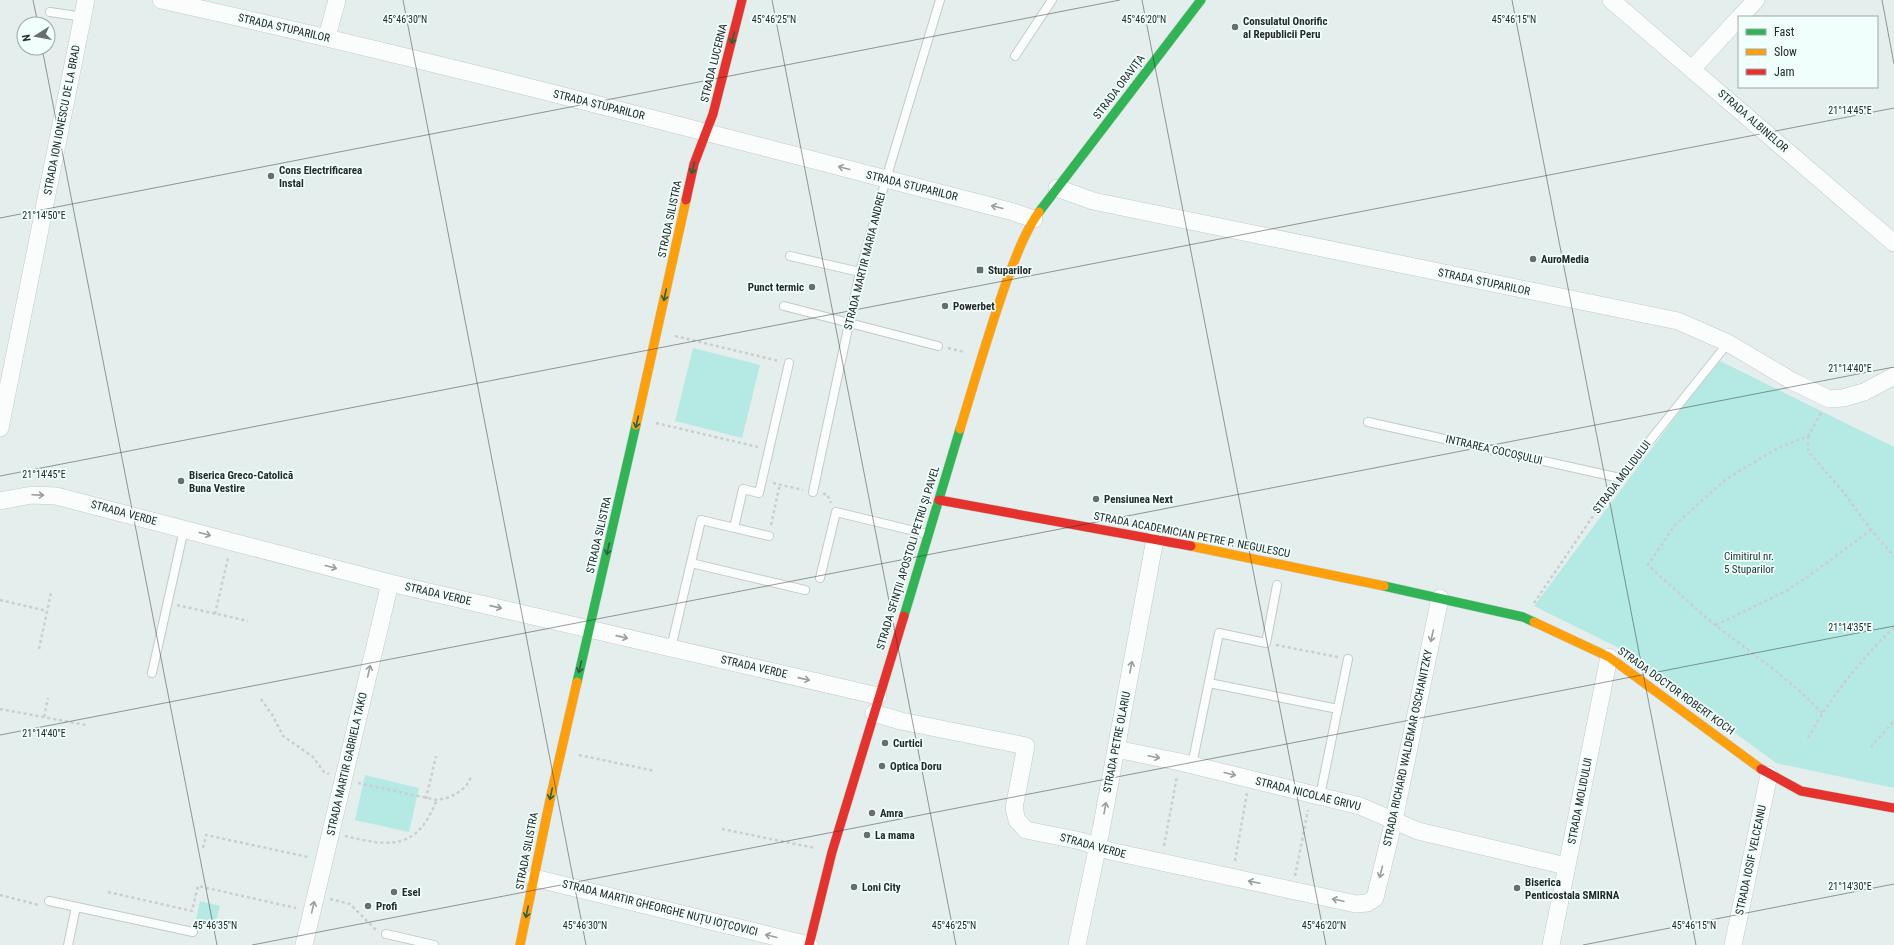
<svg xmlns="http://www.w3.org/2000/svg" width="1894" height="945" font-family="'Roboto Condensed',sans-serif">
<rect width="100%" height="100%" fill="#e4eeec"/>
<!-- green -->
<path fill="#b5e9e3" d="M693,348L760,365L742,438L675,421Z
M1718,360L1894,447V788L1776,763L1621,649L1534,606Z
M365,775L419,788L409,832L355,820Z
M200,901L220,906L215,924L196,919Z"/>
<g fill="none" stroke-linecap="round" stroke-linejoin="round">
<!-- lane casing -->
<g stroke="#c3cac9" stroke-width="10">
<path id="lane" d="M50,12L83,17
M1015,56L1052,0
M790,256L860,272
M784,306L938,346
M1368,422L1620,478L1728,343
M813,492L860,272L886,179L940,0
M734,528L743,489L759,493L789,363
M691,563L805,590
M820,578L836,512L927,534
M671,648L701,520L769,536
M152,673L184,529
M1209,683L1338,709
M1192,765L1219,633L1266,643L1277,585
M1320,796L1348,659
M49,901L193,932
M386,934L434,945
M68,945L76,907"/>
</g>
<!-- street casing -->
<g stroke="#c3cac9" stroke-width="18">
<path id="street" d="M161,0C446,63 727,138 1010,211L1034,219
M1611,0L1894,243
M1740,17L1756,0
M327,37L337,0
M1692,69L1739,18
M1057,188L1093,201L1678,321L1728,343L1792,381L1829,399L1843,398L1864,392L1894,376
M0,428L86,0
M0,501L32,495L56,496L390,583L878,696
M874,713L901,721L1026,746L1014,808L1017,820L1026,830L1081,841L1110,851L1356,904L1367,903L1375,898L1394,820L1440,598
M1116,749L1180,762L1360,806L1418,831L1566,866
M534,878L809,945
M304,945L390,583
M1077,945L1101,830L1155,539
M1551,945L1609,657
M1733,945L1769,775"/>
</g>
<!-- fast casing -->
<g stroke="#c3cac9" stroke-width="10">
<path id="fast" d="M1039,212L1201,0
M1384,586L1523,617L1534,622
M904,616L960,429
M577,682L636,425"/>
</g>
<!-- slow casing -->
<g stroke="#c3cac9" stroke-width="10">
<path id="slow" d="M636,425L686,200
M960,429C975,380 989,331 1006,283C1015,259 1024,233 1039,212
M1191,546L1384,586
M1534,622L1609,657L1761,769
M520,945L551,795L577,682"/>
</g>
<!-- jam casing -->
<g stroke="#c3cac9" stroke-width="10">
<path id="jam" d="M686,200L694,164L713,114L742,0
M939,500L1191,546
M1761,769L1801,791L1894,808
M809,945L832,852L904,616"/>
</g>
<!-- path -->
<path stroke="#cacece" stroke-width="2.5" stroke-dasharray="3 3" stroke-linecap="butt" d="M675,336L779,361
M948,348L964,352
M1821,413L1808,436L1778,448L1726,479L1675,525L1648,565C1670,585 1691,605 1714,624C1751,653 1790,679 1822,713
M656,423L758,447
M1808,436V451L1845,494L1871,530L1894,556
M773,483L803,490
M823,494H827L831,503
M771,525L780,484
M0,600L47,611
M1534,603L1612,488
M177,605L248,621
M215,614L228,558
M1716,625L1786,591L1810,575L1871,530
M1276,645L1338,657
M39,649L51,593
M261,699L273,716L283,736L313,757L324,772L329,774
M0,709L86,725
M44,717L48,698
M1808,738C1831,696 1860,661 1894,627
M1871,747L1894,721
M579,755L655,771
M358,783L437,800C451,798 466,791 471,777
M426,799L436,756
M722,829L815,848
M345,836C368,841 397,850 417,832C426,824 432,811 437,800
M1164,846L1177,776
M203,848L206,835L308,857
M1235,861L1247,793
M1295,876L1308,810
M108,892L192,911L198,886L296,908
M0,895L39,905
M330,899L350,904L376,930"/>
<!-- lane -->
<use href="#lane" stroke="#fbfcfc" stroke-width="8"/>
<!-- street -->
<use href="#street" stroke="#fbfcfc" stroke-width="17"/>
<!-- fast -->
<use href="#fast" stroke="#30b455" stroke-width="9"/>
<!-- slow -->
<use href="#slow" stroke="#ff9f0a" stroke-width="9"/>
<!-- jam -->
<use href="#jam" stroke="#e5322d" stroke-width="9"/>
</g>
<!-- one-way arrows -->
<defs><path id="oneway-shaft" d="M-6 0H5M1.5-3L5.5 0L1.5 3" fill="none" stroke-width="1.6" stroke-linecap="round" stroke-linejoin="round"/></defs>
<g stroke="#28613b">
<use href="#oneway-shaft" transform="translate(733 38) rotate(104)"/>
<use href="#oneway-shaft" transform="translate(693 168) rotate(104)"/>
<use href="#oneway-shaft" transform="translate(665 295) rotate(102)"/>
<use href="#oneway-shaft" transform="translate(637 422) rotate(103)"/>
<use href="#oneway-shaft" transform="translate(608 549) rotate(103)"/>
<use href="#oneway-shaft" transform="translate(580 667) rotate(103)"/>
<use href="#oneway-shaft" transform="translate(551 794) rotate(102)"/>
<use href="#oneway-shaft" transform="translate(527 912) rotate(102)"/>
</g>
<g stroke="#9a9e9d">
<use href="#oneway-shaft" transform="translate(844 168) rotate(-165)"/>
<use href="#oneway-shaft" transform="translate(997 207) rotate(-166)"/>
<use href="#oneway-shaft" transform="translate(38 495) rotate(2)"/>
<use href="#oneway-shaft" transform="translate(205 534) rotate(15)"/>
<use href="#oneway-shaft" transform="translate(331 567) rotate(15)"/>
<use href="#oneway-shaft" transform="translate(496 607) rotate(13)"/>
<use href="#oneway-shaft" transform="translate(1432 636) rotate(102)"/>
<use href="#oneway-shaft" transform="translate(622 637) rotate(13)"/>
<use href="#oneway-shaft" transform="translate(1131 667) rotate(-79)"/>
<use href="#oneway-shaft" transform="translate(369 671) rotate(-77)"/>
<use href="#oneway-shaft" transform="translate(804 679) rotate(13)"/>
<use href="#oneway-shaft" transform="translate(1154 757) rotate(12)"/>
<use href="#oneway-shaft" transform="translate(1230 774) rotate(14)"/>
<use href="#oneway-shaft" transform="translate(1105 808) rotate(-80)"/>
<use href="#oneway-shaft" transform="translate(1381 872) rotate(104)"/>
<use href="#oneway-shaft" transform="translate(1254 882) rotate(-168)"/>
<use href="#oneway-shaft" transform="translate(1338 900) rotate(-168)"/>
<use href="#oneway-shaft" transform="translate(313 907) rotate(-77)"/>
<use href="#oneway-shaft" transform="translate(771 936) rotate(-166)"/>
</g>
<!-- ticks -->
<path fill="none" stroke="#232a29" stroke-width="1" stroke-opacity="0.45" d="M33,0L38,24M403,0L586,945M772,0L956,945M1142,0L1326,945M1512,0L1696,945M1882,0L1894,64M42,48L217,945M0,218L1120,0M0,476L1894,108M0,735L1894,367M252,945L1894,626M1583,945L1894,884"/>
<!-- markers -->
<g fill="#676f6d" stroke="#f0fefc" stroke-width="1.5">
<circle cx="1235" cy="27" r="4"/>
<circle cx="271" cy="176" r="4"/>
<circle cx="1533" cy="259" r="4"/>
<rect x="976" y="266" width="8" height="8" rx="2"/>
<circle cx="812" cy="287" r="4"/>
<circle cx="945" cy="306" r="4"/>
<circle cx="181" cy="481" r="4"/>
<circle cx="1096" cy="499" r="4"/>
<circle cx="885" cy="743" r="4"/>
<circle cx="882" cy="766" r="4"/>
<circle cx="872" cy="813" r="4"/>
<circle cx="867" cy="835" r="4"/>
<circle cx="854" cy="887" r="4"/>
<circle cx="1517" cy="888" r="4"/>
<circle cx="394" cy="892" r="4"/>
<circle cx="368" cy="906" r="4"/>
</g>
<g text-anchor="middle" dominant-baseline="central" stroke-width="3.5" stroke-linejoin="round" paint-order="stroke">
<!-- poi labels -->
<g font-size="11" font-weight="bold" fill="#232a29" stroke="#f0fefc" text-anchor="start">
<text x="1243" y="21">Consulatul Onorific<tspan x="1243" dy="13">al Republicii Peru</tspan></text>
<text x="279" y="170">Cons Electrificarea<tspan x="279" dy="13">Instal</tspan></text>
<text x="1541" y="259">AuroMedia</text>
<text x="988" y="270">Stuparilor</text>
<text x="804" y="287" text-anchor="end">Punct termic</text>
<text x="953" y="306">Powerbet</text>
<text x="189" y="475">Biserica Greco-Catolică<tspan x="189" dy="13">Buna Vestire</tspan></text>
<text x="1104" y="499">Pensiunea Next</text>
<text x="893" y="743">Curtici</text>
<text x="890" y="766">Optica Doru</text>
<text x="880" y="813">Amra</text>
<text x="875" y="835">La mama</text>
<text x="1525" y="882">Biserica<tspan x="1525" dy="13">Penticostala SMIRNA</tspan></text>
<text x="862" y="887">Loni City</text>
<text x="402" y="892">Esel</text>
<text x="376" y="906">Profi</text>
</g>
<!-- street labels -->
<g font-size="11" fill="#232a29" stroke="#f0fefc">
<text transform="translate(284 28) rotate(13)">STRADA STUPARILOR</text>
<text transform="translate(714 63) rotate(-76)">STRADA LUCERNA</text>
<text transform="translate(1119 87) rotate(-53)">STRADA ORAVIȚA</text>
<text transform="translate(599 105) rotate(14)">STRADA STUPARILOR</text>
<text transform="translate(62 120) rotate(-79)">STRADA ION IONESCU DE LA BRAD</text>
<text transform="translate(1753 121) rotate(41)">STRADA ALBINELOR</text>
<text transform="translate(912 186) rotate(14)">STRADA STUPARILOR</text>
<text transform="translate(670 219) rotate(-78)">STRADA SILISTRA</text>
<text transform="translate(865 261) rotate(-76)">STRADA MARTIR MARIA ANDREI</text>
<text transform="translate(1484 282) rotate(12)">STRADA STUPARILOR</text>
<text transform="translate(1494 450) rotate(13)">INTRAREA COCOȘULUI</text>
<text transform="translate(1622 477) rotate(-53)">STRADA MOLIDULUI</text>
<text transform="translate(124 513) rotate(15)">STRADA VERDE</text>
<text transform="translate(599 535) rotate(-77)">STRADA SILISTRA</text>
<text transform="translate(1192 535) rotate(11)">STRADA ACADEMICIAN PETRE P. NEGULESCU</text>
<text transform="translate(908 558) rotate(-73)">STRADA SFINȚII APOSTOLI PETRU ȘI PAVEL</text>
<text transform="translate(438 594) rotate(13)">STRADA VERDE</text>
<text transform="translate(754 667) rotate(13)">STRADA VERDE</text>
<text transform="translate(1676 691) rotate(36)">STRADA DOCTOR ROBERT KOCH</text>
<text transform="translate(1117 742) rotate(-79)">STRADA PETRE OLARIU</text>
<text transform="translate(1408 748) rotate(-78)">STRADA RICHARD WALDEMAR OSCHANITZKY</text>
<text transform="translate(347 764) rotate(-77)">STRADA MARTIR GABRIELA TAKO</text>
<text transform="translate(1308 794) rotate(14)">STRADA NICOLAE GRIVU</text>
<text transform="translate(1580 801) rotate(-79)">STRADA MOLIDULUI</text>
<text transform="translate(1093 846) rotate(15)">STRADA VERDE</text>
<text transform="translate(527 851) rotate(-79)">STRADA SILISTRA</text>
<text transform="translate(1751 860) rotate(-78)">STRADA IOSIF VELCEANU</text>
<text transform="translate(660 908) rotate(14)">STRADA MARTIR GHEORGHE NUȚU IOȚCOVICI</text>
</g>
<!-- park labels -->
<g font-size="11" fill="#203937" stroke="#f0fefc">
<text x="1749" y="556">Cimitirul nr.<tspan x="1749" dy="13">5 Stuparilor</tspan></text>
</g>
</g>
<g font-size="10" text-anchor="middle" fill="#232a29" stroke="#f0fefc" stroke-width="3.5" stroke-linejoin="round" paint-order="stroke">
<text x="405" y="23">45°46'30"N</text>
<text x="774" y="23">45°46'25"N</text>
<text x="1144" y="23">45°46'20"N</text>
<text x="1514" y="23">45°46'15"N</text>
<text x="1850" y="114">21°14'45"E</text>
<text x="44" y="219">21°14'50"E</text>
<text x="1850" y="372">21°14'40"E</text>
<text x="44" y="478">21°14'45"E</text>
<text x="1850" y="631">21°14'35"E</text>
<text x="44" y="737">21°14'40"E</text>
<text x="1850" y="890">21°14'30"E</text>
<text x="215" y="929">45°46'35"N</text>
<text x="585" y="929">45°46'30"N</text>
<text x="954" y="929">45°46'25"N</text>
<text x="1324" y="929">45°46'20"N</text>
<text x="1694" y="929">45°46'15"N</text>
</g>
<!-- legend -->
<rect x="1738" y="16" width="140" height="72" fill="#f0fefc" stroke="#9ea9a8"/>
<rect x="1746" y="29" width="20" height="6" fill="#30b455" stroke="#9ea9a8"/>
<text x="1774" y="36" font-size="12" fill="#232a29">Fast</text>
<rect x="1746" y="49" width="20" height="6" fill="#ff9f0a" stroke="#9ea9a8"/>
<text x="1774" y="56" font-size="12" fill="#232a29">Slow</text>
<rect x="1746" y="69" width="20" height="6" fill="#e5322d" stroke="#9ea9a8"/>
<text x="1774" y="76" font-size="12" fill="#232a29">Jam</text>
<!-- north arrow -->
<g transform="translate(36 36) rotate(259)"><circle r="19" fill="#f0fefc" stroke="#9ea9a8"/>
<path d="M0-3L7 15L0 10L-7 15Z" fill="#676f6d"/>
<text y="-6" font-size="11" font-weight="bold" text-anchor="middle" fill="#232a29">N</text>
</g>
</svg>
